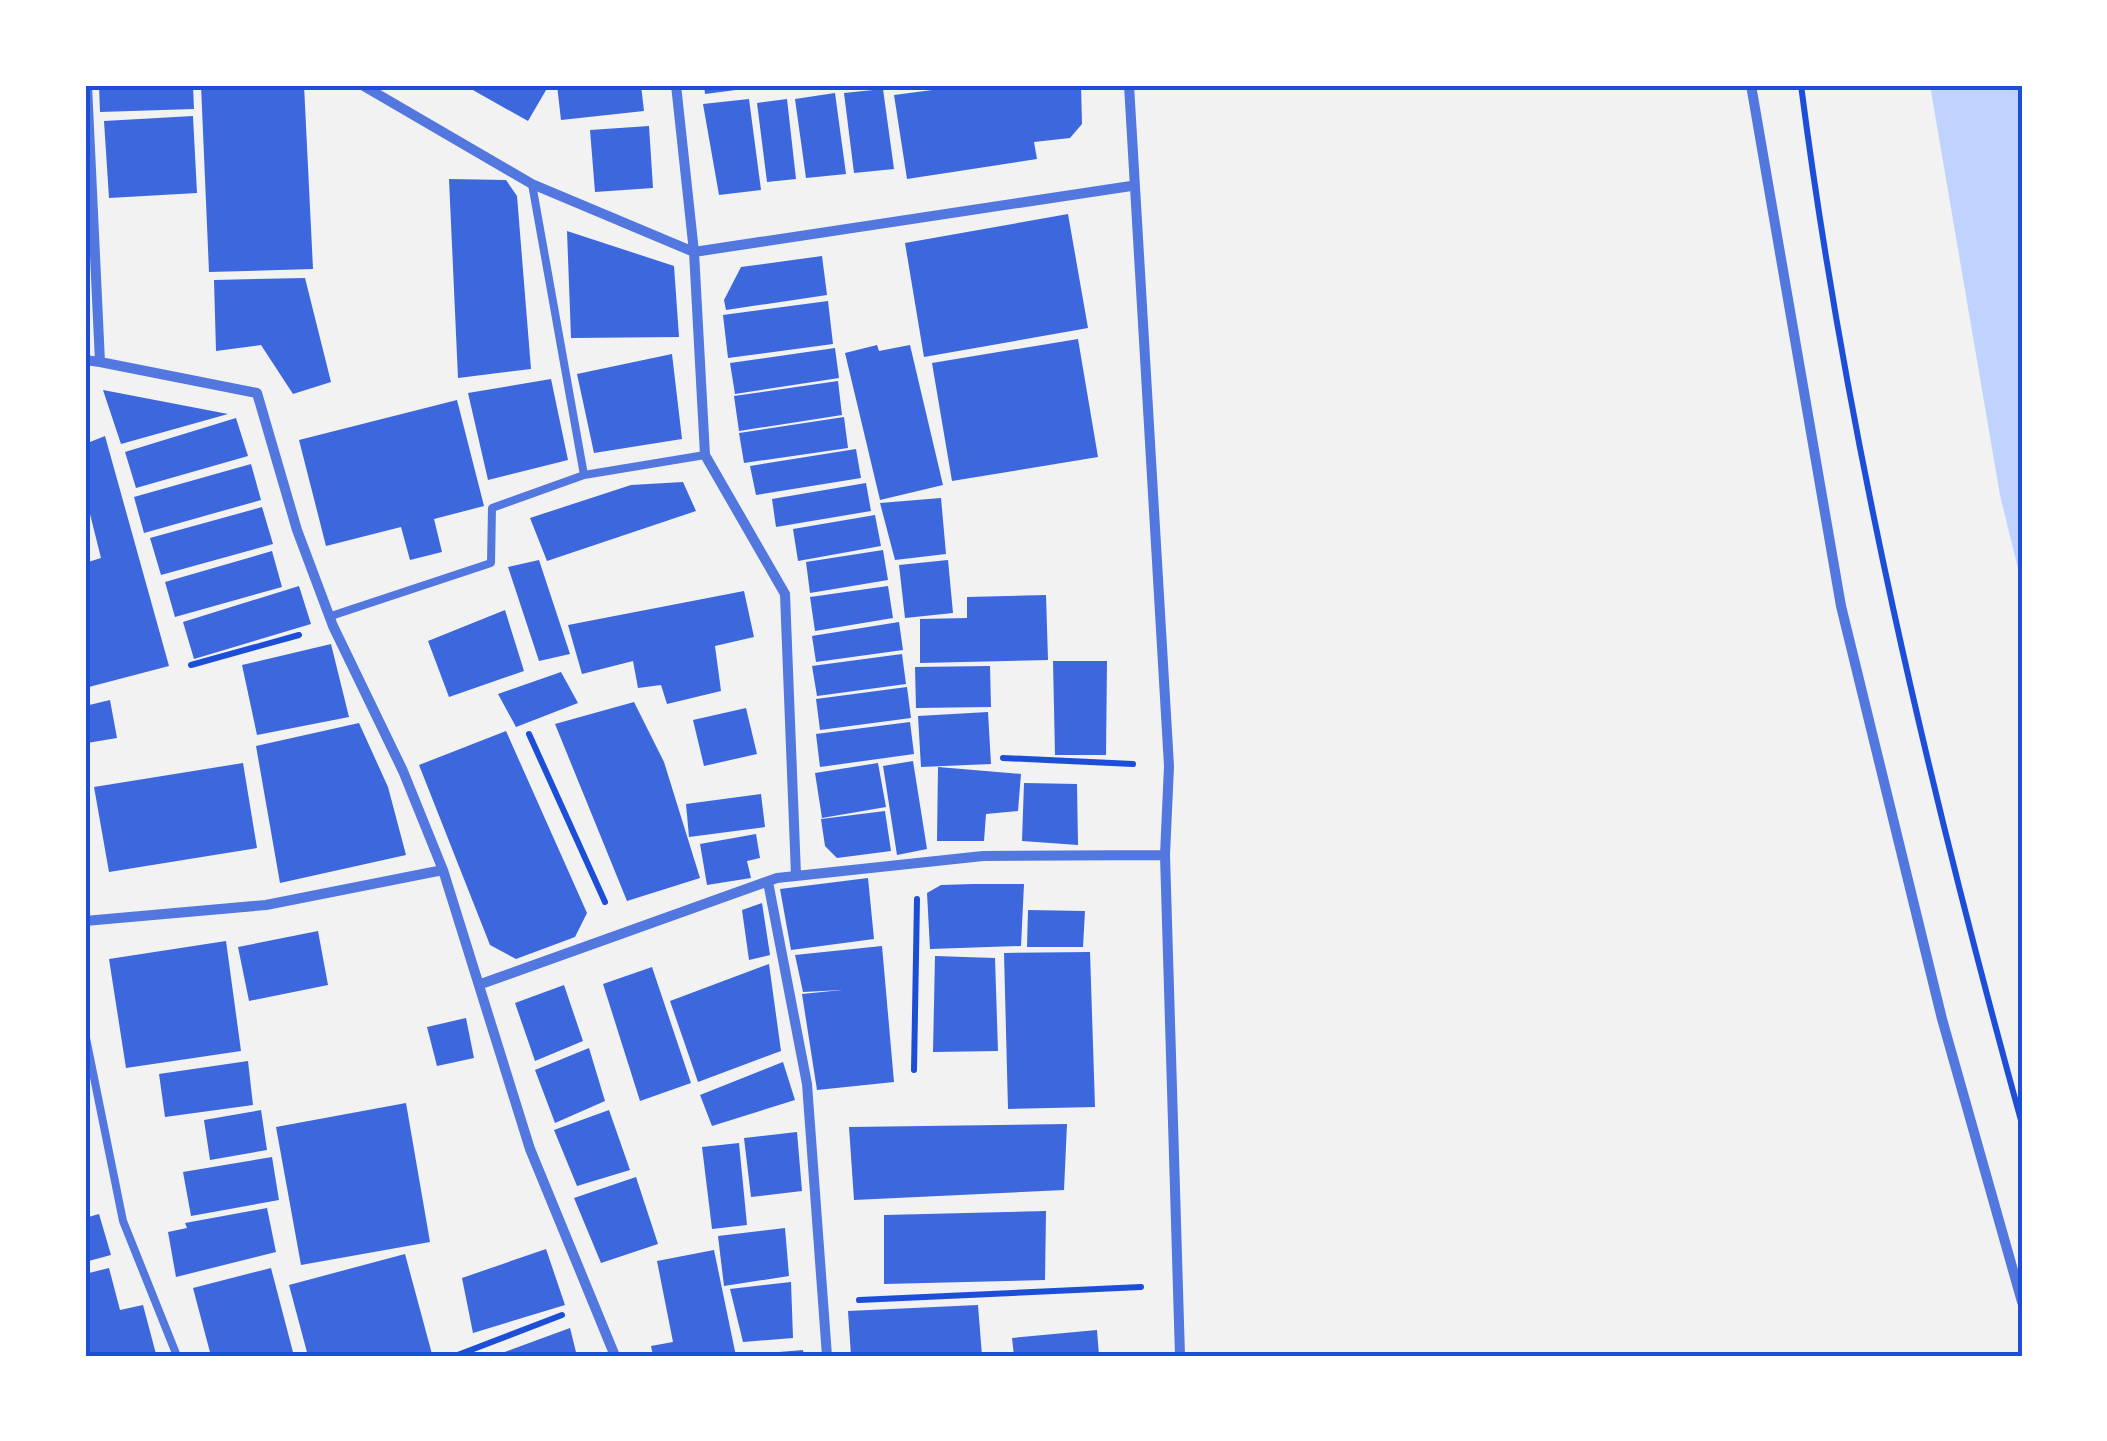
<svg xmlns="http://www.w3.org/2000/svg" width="2107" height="1441" font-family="Spectral,serif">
<rect width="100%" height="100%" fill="#f2f2f2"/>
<!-- water -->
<path fill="#bfd3fe" d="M1930,85H2022V585L2000,495Z"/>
<!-- building -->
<path fill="#3d67dc" d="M99,85H193L194,109L100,112Z
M201,85H304L313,269L209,272Z
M464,85H549L528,121Z
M557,85H641L644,111L561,120Z
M704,85H759V87L705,94Z
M971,85H1081L1082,124L1070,138L1034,142L1037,159L907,179L894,95Z
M883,89L894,169L854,173L844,93Z
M835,93L846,174L806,178L795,99Z
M749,99L761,190L719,195L703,104Z
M787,99L796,179L767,182L757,103Z
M193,116L197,193L109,198L104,121Z
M649,126L653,188L595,192L590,130Z
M449,179L506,180L517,196L531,369L458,378Z
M1068,214L1088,328L924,357L905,243Z
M567,231L674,266L679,337L571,338Z
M822,256L827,295L726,310L724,300L741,267Z
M305,278L331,382L293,394L261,345L216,351L214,280Z
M828,301L833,344L728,358L723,315Z
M1078,339L1098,457L952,481L932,363Z
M877,345L879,351L910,345L943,485L880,500L845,353Z
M835,348L839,378L735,394L730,363Z
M672,354L682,439L594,453L577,374Z
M551,379L568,460L488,480L468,393Z
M838,381L842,415L739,431L734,396Z
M103,390L228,414L121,444Z
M457,400L484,506L434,519L442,552L410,560L401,527L326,546L299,440Z
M844,417L848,448L744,463L739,433Z
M236,418L248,456L136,488L125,452Z
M105,436L169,666L85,688V563L101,558L85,494V444Z
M856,449L861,478L756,495L750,466Z
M251,464L261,500L144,533L134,497Z
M683,482L696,511L547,561L530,518L631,485Z
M866,483L871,511L776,527L772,499Z
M941,498L946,554L895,560L880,503Z
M262,507L273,544L161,575L150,538Z
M875,515L881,546L798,561L793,529Z
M883,550L888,580L810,593L806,562Z
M272,551L282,587L175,617L165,582Z
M539,560L570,654L539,661L508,567Z
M948,560L953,613L905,618L899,565Z
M299,586L311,624L194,659L183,622Z
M888,586L893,618L815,631L810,597Z
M744,591L754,637L715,646L721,691L667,704L661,685L638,688L633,661L582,674L568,625Z
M1046,595L1048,660L920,663V619L967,618V597Z
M505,610L524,671L449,697L428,641Z
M899,622L903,650L816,662L812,636Z
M331,644L349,717L257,735L242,665Z
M902,654L906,684L817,696L812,666Z
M1053,661H1107L1106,755H1055Z
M990,666L991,707L916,708L915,667Z
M561,672L578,703L516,727L498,694Z
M907,687L911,718L820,730L816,699Z
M110,700L117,738L87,743L85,706Z
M634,702L664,762L700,878L627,901L555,724Z
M746,708L757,754L704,766L693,720Z
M988,712L991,764L921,767L918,716Z
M910,722L914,754L820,767L816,734Z
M359,723L388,787L406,855L280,883L256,746Z
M506,731L587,913L575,937L516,959L490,945L419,765Z
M913,761L927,849L897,855L883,766Z
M243,763L257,848L109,872L94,787Z
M878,763L886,807L822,818L815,773Z
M938,767L1021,774L1018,811L986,814L984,841H937Z
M1024,783L1077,784L1078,845L1022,841Z
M761,794L765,827L689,837L686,804Z
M885,811L891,851L837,858L825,846L821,819Z
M756,834L760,858L747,861L751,878L707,885L700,844Z
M868,878L874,939L791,950L780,889Z
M973,884H1024L1021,946L930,949L927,893L941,885Z
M762,903L770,955L749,960L742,910Z
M1028,910L1085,911L1083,947H1027Z
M318,931L328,985L249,1001L238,947Z
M226,941L241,1051L126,1068L109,959Z
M882,946L894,1082L817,1090L802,994L842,990L803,992L795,955Z
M1090,952L1095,1107L1008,1109L1004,953Z
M935,956L995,958L998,1051L933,1052Z
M769,964L781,1051L698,1082L670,1001Z
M652,967L691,1083L640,1101L603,984Z
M564,985L583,1041L535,1061L515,1003Z
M466,1018L474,1058L437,1066L427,1027Z
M589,1048L605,1101L555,1123L535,1070Z
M248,1061L253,1105L165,1117L159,1074Z
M783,1062L795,1100L712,1126L700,1095Z
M406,1103L430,1242L301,1265L276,1127Z
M261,1110L267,1150L210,1160L204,1120Z
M609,1110L630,1170L577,1186L554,1130Z
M1067,1124L1064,1190L854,1200L849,1127Z
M797,1132L802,1191L751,1197L744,1138Z
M739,1143L747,1225L712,1229L702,1147Z
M272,1157L279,1200L191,1216L183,1172Z
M636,1177L658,1244L601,1263L574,1198Z
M267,1208L276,1252L176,1277L168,1232L187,1228L185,1223Z
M1046,1211L1045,1280L884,1284V1215Z
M99,1214L111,1255L85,1262V1218Z
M785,1228L789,1276L724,1286L718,1236Z
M546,1249L565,1305L473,1333L462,1278Z
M714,1250L736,1356H653L651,1346L673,1342L657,1261Z
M405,1254L432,1354L308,1356L289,1285Z
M109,1268L120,1310L143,1305L156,1354L85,1356V1274Z
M271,1268L294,1356H211L193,1288Z
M791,1282L793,1338L743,1342L730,1289Z
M978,1305L982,1356H851L848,1311Z
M570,1328L577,1356H503L502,1353Z
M1097,1330L1099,1356H1014L1012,1338Z
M803,1350L804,1356H767V1353Z"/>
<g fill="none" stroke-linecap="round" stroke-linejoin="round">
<!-- path -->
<path stroke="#1d4ed8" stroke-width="6" d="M1801,85C1846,435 1928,784 2022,1124
M191,665L299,635
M529,734L605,902
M1003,758L1133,764
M914,1070L917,899
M859,1300L1141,1287
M455,1356L562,1315"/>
<!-- service -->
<path stroke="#5277de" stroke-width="8" d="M532,184L584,475L705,455
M331,616L491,563L492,508L584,475
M85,1033L123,1221L177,1356"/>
<!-- minor -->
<path stroke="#5277de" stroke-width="10" d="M87,85L100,362L257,393L297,530L333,626L403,771L443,870L530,1149L615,1356
M362,85L532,184L694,252L1131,186
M676,85L694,252L705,455L785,594L796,875
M1129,85L1169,766L1165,855L1180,1356
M1751,85L1841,606L1942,1019L2022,1302
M85,360L100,362
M768,882L807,1084L827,1356
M85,921L266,905L443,870
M481,984L777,878L983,856L1165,855"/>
</g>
<!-- border -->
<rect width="2107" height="1441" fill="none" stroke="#ffffff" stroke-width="175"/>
<rect x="88" y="88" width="1932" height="1266" fill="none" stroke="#1d4ed8" stroke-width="4"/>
</svg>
